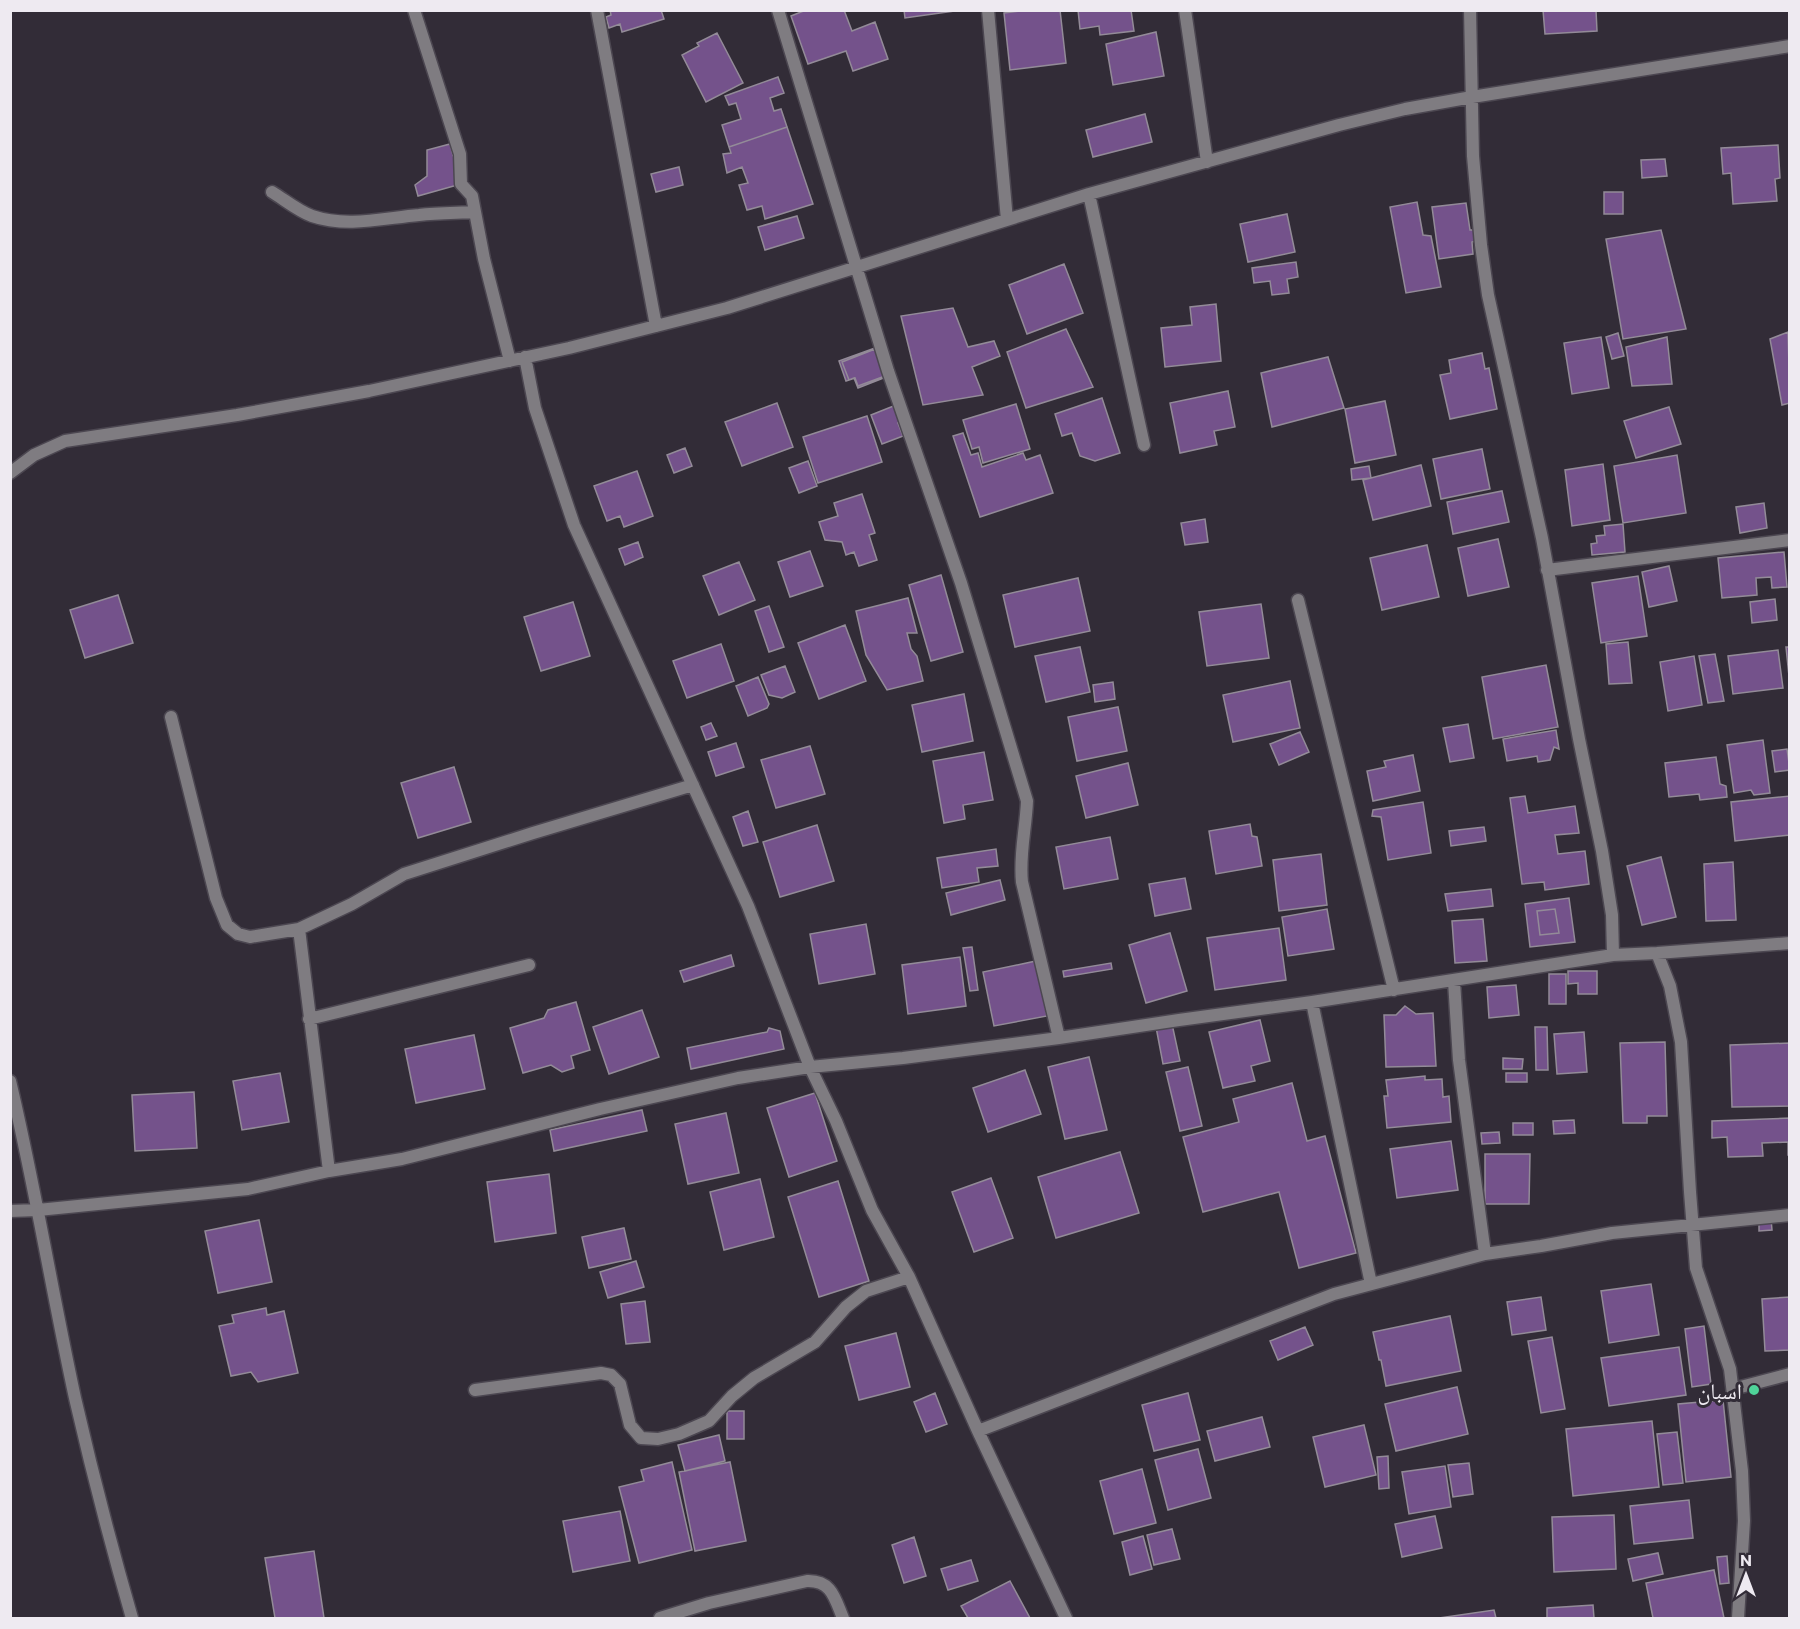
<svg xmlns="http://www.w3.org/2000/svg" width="1800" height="1629" font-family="Commissioner,'Noto Naskh Arabic',sans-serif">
<rect width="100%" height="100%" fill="#322c37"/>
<!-- building -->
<path fill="#74528b" stroke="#938b98" stroke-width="1.5" d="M610,10H661L664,19L622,32L620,24L609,28L606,17L611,15Z
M806,10H844L852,31L875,22L888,59L853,71L846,51L808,64L791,16Z
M904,10H954V11L905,18Z
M1029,10H1060L1066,63L1010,70L1004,13Z
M1078,10H1131L1134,31L1100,35L1099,26L1080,29Z
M1543,10H1596L1597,31L1545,34Z
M1156,32L1164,76L1113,85L1106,44Z
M717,33L743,83L706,102L682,55L699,46L697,43Z
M778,77L784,93L770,98L774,111L781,109L787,127L729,147L722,125L741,119L736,103L729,105L725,96Z
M1145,114L1152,142L1093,157L1086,130Z
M787,127L813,204L765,219L762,206L747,210L739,185L748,183L742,167L727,173L723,154L731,153L729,147Z
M450,144L461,184L418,196L415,185L427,176V150Z
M1778,145L1780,178L1775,179L1777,201L1733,204L1731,173L1723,174L1721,148Z
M1665,159L1667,176L1642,178L1641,160Z
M679,167L683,185L656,192L651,174Z
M1604,192H1623V214H1604Z
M1417,202L1423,235L1431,236L1441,287L1406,293L1390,207Z
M1466,203L1470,230H1474L1476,241L1472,242L1473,254L1439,259L1432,207Z
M1287,214L1295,252L1248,262L1240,224Z
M797,216L804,238L765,250L758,227Z
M1661,230L1686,329L1623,339L1606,239Z
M1296,262L1298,277L1287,279L1289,293L1272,295L1270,281L1254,283L1252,268Z
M1064,264L1083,313L1027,334L1009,285Z
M1216,304L1221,361L1165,367L1161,328L1192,325L1190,307Z
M953,308L968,347L994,341L1000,356L972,367L983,395L923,405L901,316Z
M1066,329L1093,387L1026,408L1007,352Z
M1788,332L1790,403L1782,405L1770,339Z
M1618,333L1624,356L1612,359L1606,337Z
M1601,337L1609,388L1572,394L1564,343Z
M1667,337L1672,384L1632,386L1626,347Z
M875,348L885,376L858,386L855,378L846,381L839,361Z
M875,349L886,377L858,388L854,378L849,380L842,362Z
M1482,353L1485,369L1489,368L1497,409L1450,419L1440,375L1451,373L1449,360Z
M1328,357L1344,408L1272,427L1261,373Z
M1228,391L1235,427L1214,431L1217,445L1180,453L1170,403Z
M1102,398L1120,453L1095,461L1080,456L1072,433L1062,436L1055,414Z
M1385,401L1396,455L1355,463L1345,409Z
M777,403L793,447L742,466L725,422Z
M1016,404L1030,449L983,463L979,447L972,449L963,420Z
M896,405L903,423H898L903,436L882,444L871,415Z
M1669,407L1681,444L1636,458L1624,421Z
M867,416L882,462L818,483L803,437Z
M963,433L971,455L978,453L982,467L1023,453L1026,460L1040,455L1053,493L980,517L953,436Z
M685,448L692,466L674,473L667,455Z
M1482,449L1490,489L1441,499L1433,459Z
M1677,455L1686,513L1623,523L1614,466Z
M808,461L817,486L799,493L789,468Z
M1603,464L1610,520L1572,526L1565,470Z
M1421,465L1431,506L1373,520L1363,480Z
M1369,466L1371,478L1352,480L1351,469Z
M637,471L653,516L624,527L620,516L607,521L594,486Z
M1502,491L1509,522L1453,534L1447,502Z
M862,494L875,533L869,535L877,560L859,566L854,552L846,555L842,542L825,540L819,522L838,516L834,503Z
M1764,503L1767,528L1740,533L1736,507Z
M1205,519L1208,542L1185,545L1181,523Z
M1623,524L1625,552L1592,555L1591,544L1597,543L1596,536L1605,535L1604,526Z
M1498,539L1509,587L1468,596L1458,548Z
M638,542L643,557L625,565L619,549Z
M1427,545L1439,597L1382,610L1370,558Z
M810,551L823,586L790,597L778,562Z
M1784,552L1787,587L1772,588L1771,577L1756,578L1757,595L1722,598L1718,558Z
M739,562L755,600L719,615L703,576Z
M1669,566L1677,601L1649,607L1642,572Z
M941,575L963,652L931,661L909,585Z
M1638,576L1647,636L1601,643L1592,583Z
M1078,578L1090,631L1015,647L1003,595Z
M118,595L133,643L85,658L70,610Z
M908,598L917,633H907L911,649L917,656L923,681L887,690L866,655L856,611Z
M1775,599L1777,620L1752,623L1750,602Z
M573,602L590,656L541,671L524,617Z
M1261,604L1269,658L1207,666L1199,612Z
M769,606L784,647L769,652L755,611Z
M845,625L866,681L819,699L798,643Z
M1628,642L1632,683L1609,684L1606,644Z
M721,644L734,681L687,698L673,661Z
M1080,647L1090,692L1046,702L1035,656Z
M1786,647H1790V686Z
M1778,650L1783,688L1733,694L1728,656Z
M1715,654L1724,701L1708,703L1699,656Z
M1694,656L1702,705L1668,711L1660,662Z
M1546,665L1558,727L1493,739L1482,677Z
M785,666L795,692L782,698L769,695L761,675Z
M758,677L769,704L767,708L748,716L736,686Z
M1290,681L1300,728L1233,742L1223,695Z
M1113,682L1115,699L1095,702L1093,685Z
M964,694L973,741L922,752L912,705Z
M1118,707L1127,751L1077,761L1068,717Z
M711,723L717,736L706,740L701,727Z
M1468,724L1474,758L1450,762L1443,728Z
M1556,730L1559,749L1554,747L1550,760L1538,762L1537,756L1507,761L1503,739Z
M1300,732L1309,752L1279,765L1270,744Z
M1763,740L1770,793L1754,795L1751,790L1734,793L1727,745Z
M736,743L744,767L716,776L708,752Z
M810,746L825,794L776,808L761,760Z
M1787,749L1790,770L1775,772L1772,751Z
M984,752L993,800L963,805L965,819L944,823L933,761Z
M1413,755L1420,791L1373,801L1367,771L1386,767L1384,761Z
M1716,757L1720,784L1726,786L1727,797L1700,800L1699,794L1669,797L1665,763Z
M1128,763L1138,805L1086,818L1076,776Z
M454,767L471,822L418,838L401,783Z
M1525,796L1528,813L1575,806L1579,833L1555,835L1558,854L1585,851L1589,884L1545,890L1544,882L1522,884L1510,798Z
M1790,796V835L1735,841L1731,802Z
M1423,802L1431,853L1388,860L1381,817L1372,816L1373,810Z
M748,811L758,842L743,846L733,817Z
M1250,824L1252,836L1257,837L1262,866L1216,874L1209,831Z
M817,825L834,881L780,897L763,842Z
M1484,827L1486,841L1451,846L1449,831Z
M1110,837L1118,879L1064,889L1056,847Z
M996,849L998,866L977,868L979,882L942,888L937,858Z
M1321,854L1327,905L1279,911L1273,860Z
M1661,857L1676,917L1642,925L1627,866Z
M1733,862L1736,920L1706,921L1704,864Z
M1185,878L1191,909L1155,916L1149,884Z
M1000,880L1005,900L951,915L946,893Z
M1491,889L1493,906L1448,911L1445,894Z
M1569,898L1575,942L1530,947L1525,904Z
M1327,909L1334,949L1288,956L1282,917Z
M1555,909L1559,933L1540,935L1537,911Z
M1483,919L1487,961L1455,963L1452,921Z
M866,924L875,974L819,984L810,934Z
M1279,928L1286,980L1215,990L1207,938Z
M1170,933L1187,991L1146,1003L1129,945Z
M972,947L978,990L970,991L963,948Z
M731,955L734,966L684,982L680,971Z
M960,957L966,1006L908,1014L902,965Z
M1036,961L1047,1016L994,1026L983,972Z
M1111,963L1112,969L1064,977L1063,971Z
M1568,971H1597V994H1578V983L1568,984Z
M1549,974H1566V1004H1549Z
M1516,985L1519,1015L1489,1018L1487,987Z
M576,1002L590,1050L571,1056L574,1068L562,1072L551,1065L523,1073L510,1028L544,1018L548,1010Z
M1405,1006L1416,1014L1433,1013L1436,1066L1386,1067L1384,1015H1396Z
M642,1010L659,1057L609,1074L593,1027Z
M1260,1020L1270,1061L1251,1066L1255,1081L1223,1088L1209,1032Z
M1172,1024L1180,1061L1163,1064L1156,1027Z
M1535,1027H1547L1548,1070H1536Z
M769,1028L780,1031L784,1049L691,1069L687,1048L767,1032Z
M1584,1032L1587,1072L1557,1074L1554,1034Z
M474,1035L485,1089L416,1103L405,1049Z
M1665,1042L1667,1116H1647V1123H1623L1620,1043Z
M1790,1043V1106L1732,1107L1730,1045Z
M1089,1057L1107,1130L1065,1139L1048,1067Z
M1503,1058L1523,1059L1522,1069H1503Z
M1188,1067L1202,1126L1180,1131L1166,1072Z
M1025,1070L1041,1114L988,1132L973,1088Z
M280,1073L289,1122L242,1130L233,1081Z
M1506,1073H1527V1082H1506Z
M1425,1076V1080L1442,1079L1443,1097L1449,1096L1451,1122L1387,1128L1384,1096H1388L1386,1080Z
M1292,1083L1307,1141L1325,1136L1356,1253L1299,1268L1279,1192L1203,1212L1183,1137L1239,1122L1233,1099Z
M194,1092L197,1148L135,1151L132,1095Z
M815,1093L837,1161L789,1177L767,1108Z
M642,1110L647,1131L554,1151L550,1130Z
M726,1113L739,1173L688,1184L675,1124Z
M1790,1118V1155H1788V1142L1762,1143L1763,1156L1728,1157L1727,1137L1712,1138V1121Z
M1574,1120L1575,1133L1554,1134L1553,1121Z
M1513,1123H1533V1135H1513Z
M1499,1132L1500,1143L1482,1144L1481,1133Z
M1451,1141L1458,1190L1397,1198L1390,1149Z
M1120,1152L1139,1213L1056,1238L1038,1177Z
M1485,1154H1530L1529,1204H1485Z
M549,1174L556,1233L495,1242L487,1182Z
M991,1178L1013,1238L974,1252L952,1192Z
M760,1179L774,1237L724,1250L710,1192Z
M838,1181L869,1281L819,1297L788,1197Z
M1759,1219H1771L1772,1230L1759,1231Z
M259,1220L272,1282L218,1293L205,1231Z
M624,1228L631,1259L589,1268L582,1237Z
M636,1261L644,1287L608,1298L600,1272Z
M1651,1284L1659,1335L1609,1343L1601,1291Z
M1541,1297L1546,1330L1512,1335L1507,1302Z
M1790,1297V1350L1765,1351L1762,1299Z
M645,1301L650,1342L626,1344L621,1304Z
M266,1308L267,1315L284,1311L298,1373L258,1382L251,1372L231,1376L219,1326L234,1323L232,1315Z
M1450,1316L1461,1371L1386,1386L1381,1360H1379L1373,1332Z
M1704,1326L1711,1384L1692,1387L1685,1329Z
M1305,1327L1313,1345L1278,1360L1270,1341Z
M896,1333L910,1387L859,1400L845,1346Z
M1552,1337L1565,1409L1541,1413L1528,1341Z
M1679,1347L1686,1395L1609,1406L1601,1358Z
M1457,1387L1468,1434L1396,1451L1385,1404Z
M935,1393L947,1424L926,1432L914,1402Z
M1188,1393L1200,1440L1154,1451L1142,1405Z
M1723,1400L1731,1477L1686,1482L1678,1404Z
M727,1411H744V1439H727Z
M1262,1417L1270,1447L1215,1461L1207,1431Z
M1652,1421L1659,1487L1573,1496L1566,1429Z
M1364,1425L1376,1475L1325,1487L1313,1437Z
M1677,1432L1683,1483L1663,1485L1657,1434Z
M719,1435L725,1461L685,1471L678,1445Z
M1198,1449L1211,1498L1168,1510L1155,1460Z
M1388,1456L1389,1488L1379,1489L1377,1457Z
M672,1462L692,1550L639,1563L619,1487L644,1481L641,1470Z
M730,1462L746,1541L695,1551L679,1472Z
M1469,1463L1473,1494L1453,1497L1448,1465Z
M1445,1466L1451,1507L1409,1514L1402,1472Z
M1142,1469L1156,1523L1114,1534L1100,1481Z
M1689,1500L1693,1538L1634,1544L1630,1506Z
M620,1511L630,1561L573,1572L563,1521Z
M1614,1515L1616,1569L1554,1572L1552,1517Z
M1435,1516L1442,1548L1402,1557L1395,1524Z
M1172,1529L1180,1559L1154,1565L1147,1535Z
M1143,1536L1152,1569L1130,1575L1122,1542Z
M914,1537L926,1576L904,1583L892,1545Z
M314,1551L324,1618H275L265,1558Z
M1658,1553L1663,1574L1633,1581L1628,1559Z
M1727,1556L1729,1583L1720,1584L1717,1557Z
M971,1560L978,1581L948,1590L941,1569Z
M1714,1570L1724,1618H1653L1646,1583Z
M1010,1581L1030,1618H968L961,1606Z
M1593,1605L1594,1618H1547V1608Z
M1494,1610L1496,1618H1439Z"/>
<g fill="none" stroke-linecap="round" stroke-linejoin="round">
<!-- minor casing -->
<g stroke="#4c4751" stroke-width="15">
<path id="minor" d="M414,10L460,154L461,184L472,196L484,259L510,361
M597,10L656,326
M778,10L888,371L961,583L1027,801C1026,828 1019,855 1022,882L1059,1038
M988,10L1007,220
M1185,10L1207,162
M1470,10L1473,156L1481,245L1488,295L1542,538L1579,739L1602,851L1612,915L1613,955
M272,192C285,200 298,211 312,216C347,228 384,218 419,215C437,213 456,213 475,212
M1089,194L1144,445
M525,357L535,408L574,525L748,906L810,1067L836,1121L872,1210L909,1277L978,1431L1066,1618
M10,473L34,455L65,441L237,415L369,391L569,348L727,308L1089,194L1339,125L1405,109L1472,97L1790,46
M1547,570L1790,540
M1298,600L1394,990
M171,717L216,898L227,925L238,934L250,937L299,929L352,904L404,874L533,833L693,785
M299,929L329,1171
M1657,953L1670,986L1681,1042L1690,1192L1696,1268L1730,1369L1742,1471L1744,1521L1738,1618
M1454,981L1459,1060L1485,1254
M1312,1002L1371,1284
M309,1019L529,965
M10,1081C35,1186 52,1292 75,1398C92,1472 111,1545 132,1618
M10,1211L38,1210L248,1189L329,1171L402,1159L600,1109L738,1078L810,1067L903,1058L1059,1038L1179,1020L1312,1002L1613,955L1657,953L1790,943
M1733,1389L1790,1374
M475,1390L601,1373L611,1375L620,1384L630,1425L641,1438L658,1439L679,1434L709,1421L732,1396L754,1378L815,1342L846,1307L866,1291L909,1277
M978,1431L1334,1294L1485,1254L1541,1246L1612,1233L1790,1215
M660,1618L709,1603L807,1581C832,1580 835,1599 843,1618"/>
</g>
<!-- minor -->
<use href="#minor" stroke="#7f7c81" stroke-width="12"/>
</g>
<!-- markers -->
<circle fill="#4fd399" stroke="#322c37" stroke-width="2" cx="1754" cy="1390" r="6"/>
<g text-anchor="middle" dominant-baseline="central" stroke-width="6" stroke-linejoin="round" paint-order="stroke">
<!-- poi labels -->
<g font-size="22" fill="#eeeaf1" stroke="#322c37" text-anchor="end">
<text x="1742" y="1390">اسبان</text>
</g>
</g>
<!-- border -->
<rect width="1800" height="1629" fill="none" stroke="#eeeaf1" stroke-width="24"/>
<!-- north arrow -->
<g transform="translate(1746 1575)" stroke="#322c37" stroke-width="4.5" paint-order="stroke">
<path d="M0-4.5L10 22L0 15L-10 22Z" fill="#eeeaf1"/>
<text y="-9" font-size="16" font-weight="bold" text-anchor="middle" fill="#eeeaf1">N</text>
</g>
</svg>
